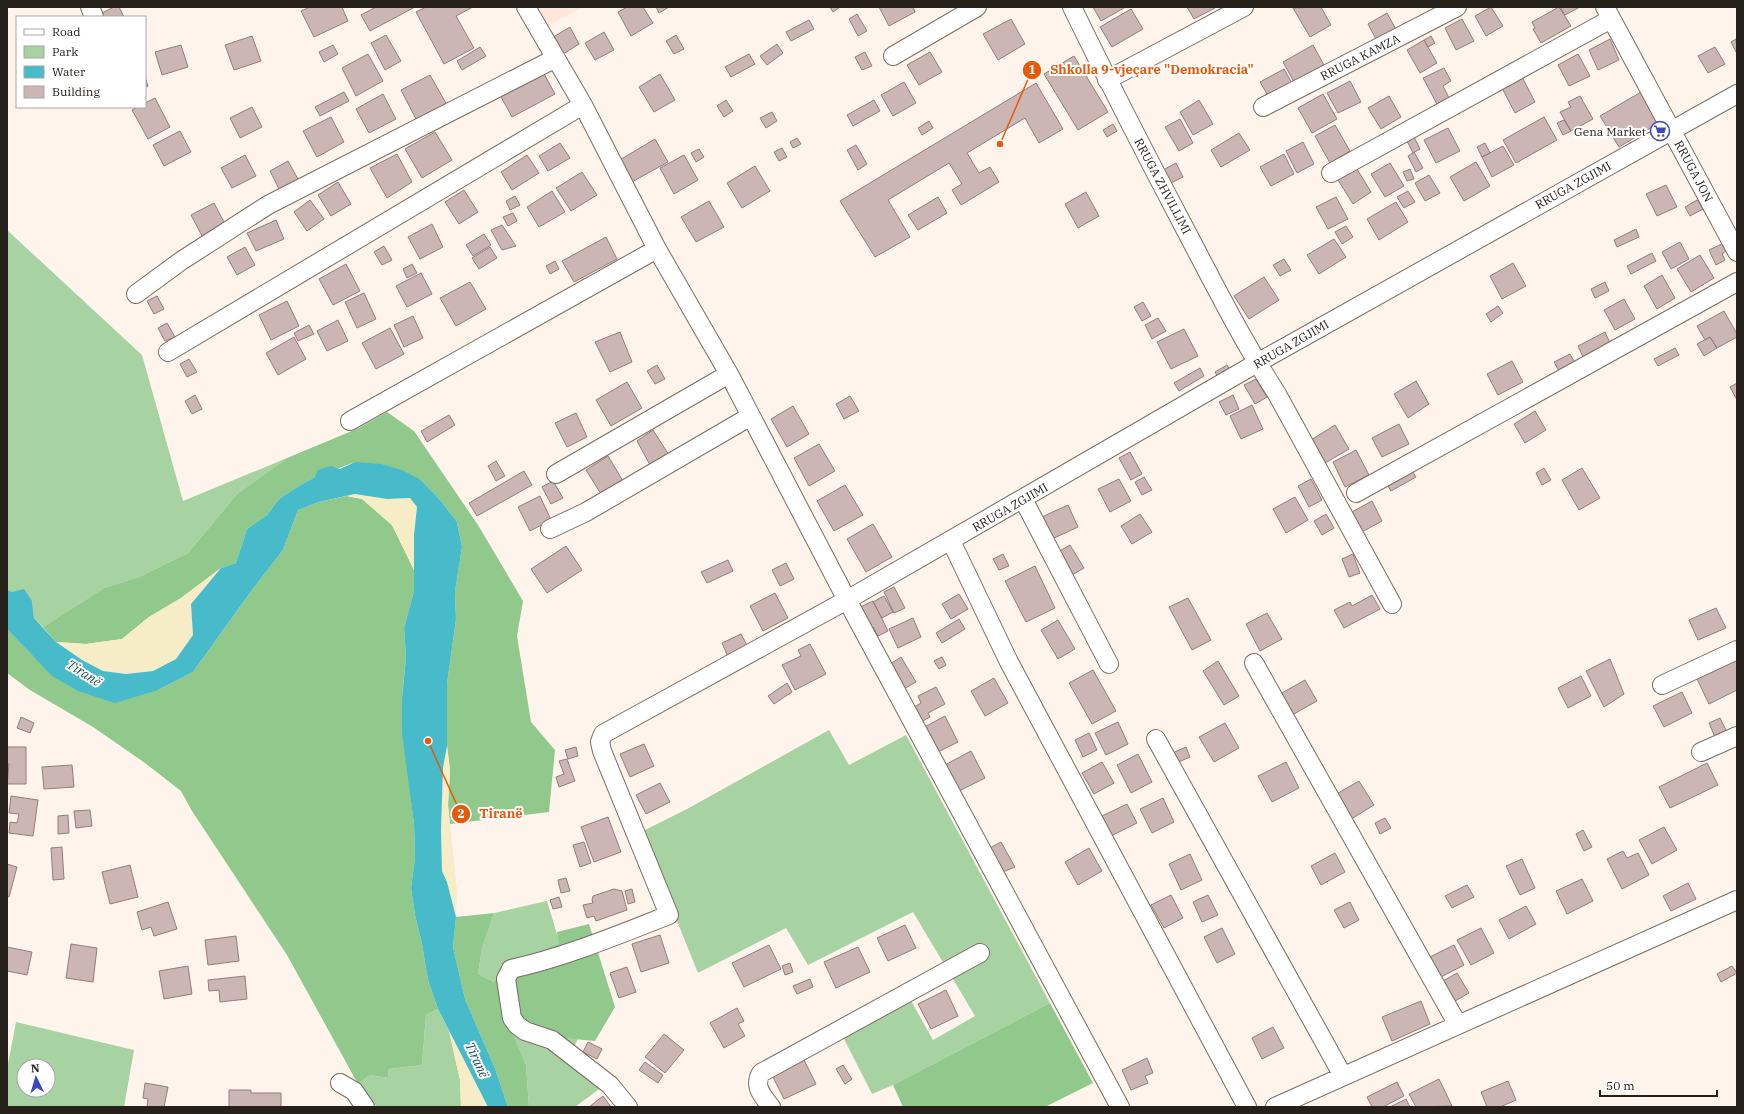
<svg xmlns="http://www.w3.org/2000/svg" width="1744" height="1114" font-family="'IBM Plex Serif',serif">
<rect width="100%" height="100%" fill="#fef4ec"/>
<!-- industrial -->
<path fill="#fde7da" d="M538,7H583L547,26Z"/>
<!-- green -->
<path fill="#a7d2a2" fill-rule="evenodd" d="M7,230L142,355L183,501L287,458L237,494L188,553L139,577L104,588L43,627L34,618L32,601L7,590Z
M829,730L849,765L906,735L1050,1003L893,1085L872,1094L843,1037L910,999L933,1040L975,1016L913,912L808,965L786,928L698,973L641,832L687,809Z
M547,901L560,944L513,961L501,969L494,982L478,974L482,948L494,913Z
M438,1009L449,1031L460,1080L461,1107H377L358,1084L370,1075L388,1078L389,1069L422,1065L426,1015Z
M16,1022L134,1050L124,1107H7V1069ZM24,1066H48V1090H24Z
M511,1033L578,1039L566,1062L602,1087L575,1107H529L526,1065Z"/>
<!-- forest -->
<path fill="#90c98b" d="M387,412L414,431L478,525L523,601L517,636L531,722L555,750L549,812L450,824L448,805L450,770L447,746V684L456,619L455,592L462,547L457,522L441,501L421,480L355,462L315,477L297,487L279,499L267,515L247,529L236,563L221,568L181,598L149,617L122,639L86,644L56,642L43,627L104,588L139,577L188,553L237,494L287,458L359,428Z
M347,496L362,499L392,525L414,570V591L404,628L406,657L402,697L408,773L414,824L415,858L411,888L415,915L422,944L428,980L438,1009L426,1015L422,1065L389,1069L388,1078L370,1075L358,1084L287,955L192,811L181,791L145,763L93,727L30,690L7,673V629L34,657L158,690L193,672L252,590L283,550L298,510L319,502Z
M494,913L482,948L478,974L494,982L501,969L513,961L559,944L557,932L589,924L615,1007L595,1041L512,1033L526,1065L529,1107H508L496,1071L465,999L453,947L456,917Z
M1050,1003L1093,1083L1045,1107H903L893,1085Z"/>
<!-- sand -->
<path fill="#f6edc7" d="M355,494L387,499L410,498L417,507L414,535V570L392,525L362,499L347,496Z
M221,568L191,604L193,635L176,659L153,671L126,674L103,671L82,660L56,642L86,644L122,639L149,617L181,598Z
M447,746L450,770L448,805L457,890L456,917L447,882L442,871L441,830L443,768Z
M449,1031L488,1107H461L460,1080Z"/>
<!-- water -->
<path fill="#47bbc9" d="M355,462L381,464L402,470L421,480L441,501L457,522L462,547L455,592L456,619L447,684V746L443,768L441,830L442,871L447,882L456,917L453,947L465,999L496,1071L508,1107H488L438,1009L428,980L422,944L415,915L411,888L415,858L414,824L402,733V698L406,657L404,628L414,591V535L417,507L410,498L387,499L355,494L319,502L298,510L283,550L252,590L193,672L158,690L115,703L78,691L52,676L7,629V590L12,592L24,589L32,601L34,618L56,642L82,660L103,671L126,674L153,671L176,659L193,635L191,604L221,568L236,563L247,529L267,515L279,499L297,487L315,477L318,470L331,466L340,469Z"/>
<!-- building -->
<path fill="#ccb6b4" stroke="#927d7b" d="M114,7H119L124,17H97L96,16Z
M310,7H342L348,21L314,37L301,11Z
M376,7H415L370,31L361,15Z
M426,7H473L456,16L474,48L444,64L416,12Z
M627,7H643L653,23L631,36L618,12Z
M656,7H669L659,13Z
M830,7H840L833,12Z
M879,7H913L915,12L889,26Z
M1093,7H1123L1124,8L1101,21Z
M1187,7H1214L1215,8L1194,19Z
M1321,7L1331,25L1310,37L1293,8Z
M1491,7L1503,26L1486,36L1475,16Z
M1559,7L1571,26L1541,43L1533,29L1535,28L1532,22Z
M1560,7H1580L1565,15Z
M1131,9L1143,29L1112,47L1100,27Z
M1387,13L1398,33L1378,43L1368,24Z
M857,14L867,31L858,36L849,19Z
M1011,19L1025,44L998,60L983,34Z
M1462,19L1474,41L1456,50L1445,28Z
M809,20L814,29L791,41L786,32Z
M570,27L579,44L560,56L550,39Z
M604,32L614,50L595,60L585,43Z
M386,35L401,61L385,70L371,43Z
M676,35L684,49L674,54L666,41Z
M252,36L261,61L234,70L225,45Z
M1431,36L1435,43L1428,47L1424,40Z
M1610,39L1619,60L1598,70L1589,50Z
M1736,39L1737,52H1736L1731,42Z
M1424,40L1437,63L1420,73L1407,50Z
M777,44L783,53L767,65L760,56Z
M181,45L188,67L162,75L155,52Z
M333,45L338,54L324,62L319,52Z
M1313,45L1324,65L1294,82L1283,62Z
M480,47L486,56L462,70L457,61Z
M1715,47L1725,64L1708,73L1698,56Z
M865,52L872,66L862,70L855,57Z
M930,52L942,72L919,85L907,65Z
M368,54L383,81L356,96L342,68Z
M749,54L755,64L731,77L725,67Z
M1578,54L1590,76L1569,86L1558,65Z
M1074,56L1108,112L1078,130L1044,74Z
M1444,68L1451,81L1443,86L1449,98L1437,104L1423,78Z
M1284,69L1294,87L1271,101L1260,82Z
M543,72L555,94L512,117L500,95Z
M660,74L675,100L654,112L639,87Z
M430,75L447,105L417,121L401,90Z
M1521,75L1535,102L1515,113L1501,86Z
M145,77L148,86L145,87Z
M1350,81L1361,102L1338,113L1327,93Z
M904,82L916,103L893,116L881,95Z
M1036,83L1063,129L1039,143L1025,118L967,153L979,173L990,167L999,182L961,205L952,190L962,184L949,163L888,200L910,237L875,257L840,201Z
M344,92L349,101L320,116L315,107Z
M1641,92L1659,123L1619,147L1600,116Z
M383,94L396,119L369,133L356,109Z
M1323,94L1337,119L1312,133L1298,108Z
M1389,96L1401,117L1381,129L1368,108Z
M1580,96L1593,119L1571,131L1560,112L1571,107L1568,102Z
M155,98L170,127L148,139L132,110L137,107H145V103Z
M726,100L733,111L724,117L717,106Z
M874,100L880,111L853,126L847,115Z
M1199,100L1213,124L1193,135L1180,112Z
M252,107L262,127L240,138L230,118Z
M772,112L777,121L766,128L760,118Z
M331,117L344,142L317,157L303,131Z
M1544,117L1557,140L1516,163L1503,140Z
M1180,119L1193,143L1179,151L1165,127Z
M1564,120L1571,131L1563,135L1557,123Z
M929,121L933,128L922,135L918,128Z
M1113,124L1117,131L1107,137L1103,130Z
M1335,125L1350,151L1330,163L1315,136Z
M1448,128L1460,151L1436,163L1424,140Z
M180,131L191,152L164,166L153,145Z
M435,132L452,160L422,178L405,149Z
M1239,133L1250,150L1221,167L1211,150Z
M1412,133L1420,149L1413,153L1405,137Z
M797,138L801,144L793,148L790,142Z
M655,139L668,162L630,183L618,161Z
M1303,142L1314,164L1297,173L1286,151Z
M560,143L570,158L548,171L539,156Z
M1485,143L1490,153L1482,157L1477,147Z
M856,145L867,164L858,170L847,150Z
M1503,146L1514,165L1492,177L1482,157Z
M782,148L787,157L779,161L774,152Z
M699,149L704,157L696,162L691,153Z
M1414,152L1423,168L1416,172L1408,156Z
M397,154L412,182L387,198L370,168Z
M1284,154L1294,174L1271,186L1260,167Z
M245,155L256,176L232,188L221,168Z
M527,155L539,173L512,190L501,172Z
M684,155L698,180L674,194L660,168Z
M288,161L299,181L280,191L270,171Z
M1476,162L1490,186L1464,201L1450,177Z
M1176,163L1183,177L1171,183L1163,170Z
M1390,163L1404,186L1385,197L1371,174Z
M755,166L770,191L742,208L727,183Z
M1357,169L1371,192L1353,204L1338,180Z
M1410,169L1414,179L1407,181L1403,172Z
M582,172L597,195L571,211L556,188Z
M1429,175L1440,193L1425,201L1415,183Z
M338,182L351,204L331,216L318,195Z
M1666,185L1677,207L1657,216L1646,194Z
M464,190L478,212L459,224L445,202Z
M552,191L565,212L539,227L527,207Z
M1408,191L1415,202L1404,208L1397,197Z
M1086,192L1099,216L1078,228L1065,204Z
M515,196L520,205L510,210L506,201Z
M938,197L947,213L918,230L908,215Z
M1336,197L1348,219L1328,229L1316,207Z
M310,200L324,219L307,231L294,212Z
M1697,200L1703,209L1690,216L1685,207Z
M709,201L724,227L696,242L681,217Z
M1396,202L1408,222L1379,240L1367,219Z
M214,203L225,224L202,236L191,215Z
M513,213L517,221L508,226L503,217Z
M276,220L284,239L256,251L247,233Z
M432,224L443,247L420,259L408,237Z
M502,225L516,246L502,250L491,230Z
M1346,226L1353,237L1342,244L1335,232Z
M1636,229L1639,237L1617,247L1614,240Z
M484,234L491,245L473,256L466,245Z
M606,237L617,259L574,282L562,261Z
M1334,239L1346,257L1319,274L1307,255Z
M1680,242L1689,259L1671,269L1662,252Z
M1722,244L1726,251L1722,254L1725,260L1716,265L1709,250Z
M384,246L392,260L382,265L374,252Z
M245,247L255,265L237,275L227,257Z
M490,247L497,258L479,269L472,258Z
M1652,253L1656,261L1631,274L1627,266Z
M1700,255L1714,278L1691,292L1677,269Z
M1284,259L1291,270L1280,276L1273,265Z
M555,261L559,269L550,274L546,266Z
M1513,263L1526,286L1502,299L1490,276Z
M346,264L360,291L333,305L319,279Z
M412,264L417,273L407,278L403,269Z
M421,273L432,294L407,307L396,286Z
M1662,275L1675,298L1657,309L1644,286Z
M1264,277L1279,300L1249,319L1234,296Z
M470,282L486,309L456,326L440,298Z
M1605,282L1609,291L1595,298L1591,289Z
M364,293L376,319L357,328L345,302Z
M157,296L164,309L154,314L147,301Z
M1624,299L1635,319L1615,330L1604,310Z
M287,301L299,326L271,340L259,315Z
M1143,302L1151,316L1142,321L1134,307Z
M1498,306L1503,313L1491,322L1486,314Z
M1724,311L1737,334V337L1717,348L1710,337L1705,340L1697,326Z
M413,316L423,338L404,347L394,325Z
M1158,318L1166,331L1152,339L1145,325Z
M338,320L348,341L327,351L317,331Z
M167,323L175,337L165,341L158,328Z
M309,325L314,334L298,341L294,333Z
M390,328L404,354L376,369L362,343Z
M1184,329L1198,356L1171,369L1157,342Z
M620,332L632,362L610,372L595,342Z
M1605,332L1611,345L1584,359L1578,346Z
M294,337L306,359L278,375L266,353Z
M1710,337L1717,348L1704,356L1697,344Z
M1675,348L1679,355L1658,366L1654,359Z
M1570,354L1575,363L1559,371L1554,362Z
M189,359L197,372L187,377L180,364Z
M1512,361L1523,382L1498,395L1487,374Z
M657,365L665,379L655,384L647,371Z
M1227,365L1231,372L1219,379L1215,372Z
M1200,368L1204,376L1179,391L1174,383Z
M1256,379L1267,397L1255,404L1244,385Z
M1416,381L1429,404L1408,418L1394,394Z
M627,382L642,408L611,426L596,400Z
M1737,383V400L1730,387Z
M195,395L202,409L192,414L185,401Z
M1233,395L1239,409L1226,415L1219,402Z
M850,396L859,411L844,419L836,404Z
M1252,405L1263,429L1241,439L1230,416Z
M793,406L809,434L787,447L771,419Z
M1535,411L1546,430L1525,443L1514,424Z
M576,413L587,437L567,447L555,423Z
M449,415L455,425L427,442L421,431Z
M1399,424L1409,444L1382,457L1372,438Z
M1335,425L1349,449L1325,463L1311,440Z
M653,430L669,455L650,465L637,441Z
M819,444L835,471L809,486L794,458Z
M1356,450L1369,475L1345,487L1333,462Z
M1130,452L1142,474L1131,480L1119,458Z
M608,456L623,481L601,494L586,470Z
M496,461L505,476L496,481L488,466Z
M1544,468L1551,480L1542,485L1536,473Z
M1582,468L1600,498L1579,510L1562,480Z
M1411,469L1416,477L1391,491L1386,483Z
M524,471L532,485L477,516L469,503Z
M1144,477L1152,490L1142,495L1135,482Z
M1119,479L1131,501L1110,512L1098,489Z
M1311,479L1322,500L1309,507L1298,486Z
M553,481L563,498L551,504L542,487Z
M845,485L863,515L834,531L817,501Z
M540,496L551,520L530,531L518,507Z
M1295,497L1308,520L1286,533L1273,509Z
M1372,501L1382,521L1360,533L1350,513Z
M1068,505L1078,527L1052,539L1042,517Z
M1140,514L1152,532L1132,544L1121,526Z
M1326,514L1334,528L1322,535L1314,521Z
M873,524L892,557L866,572L847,539Z
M1070,545L1084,568L1072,575L1058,552Z
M566,546L582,570L547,593L531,569Z
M1003,554L1009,566L999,570L993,559Z
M1353,554L1360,573L1349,577L1342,559Z
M728,560L733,571L707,583L701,572Z
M786,563L794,579L780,586L772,570Z
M1035,566L1055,608L1026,622L1005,581Z
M894,587L905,608L894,613L884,592Z
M775,593L788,618L763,631L750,606Z
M959,594L968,609L951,619L942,604Z
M1372,595L1380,609L1344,628L1334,610L1350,602L1352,606Z
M884,596L893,612L882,618L873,602Z
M1188,598L1211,640L1192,650L1169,607Z
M873,601L888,631L878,636L873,627L869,628L854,610Z
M1716,608L1726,628L1698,640L1689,620Z
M1267,613L1282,639L1260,651L1246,624Z
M913,618L921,637L898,648L889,629Z
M959,619L965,629L942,643L936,633Z
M1058,620L1075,649L1058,659L1041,630Z
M741,634L748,647L728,657L722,643Z
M810,644L826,674L795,690L782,665L801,656L798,650Z
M901,657L916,682L902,690L887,666Z
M942,657L946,665L939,669L934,661Z
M1610,659L1624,694L1604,707L1586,671Z
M1737,659V690L1709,704L1697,679Z
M1218,661L1239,696L1224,705L1203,671Z
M1093,670L1116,711L1092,724L1069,683Z
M1581,676L1591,696L1568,708L1558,688Z
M994,678L1008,703L985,716L971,691Z
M1305,680L1317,701L1292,715L1280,694Z
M787,683L792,692L774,704L768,696Z
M936,687L945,704L928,713L930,717L917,724L909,710L921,703L918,696Z
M1682,692L1692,713L1664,727L1653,706Z
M945,716L958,742L934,754L921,729Z
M21,717L34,723L30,733L17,728Z
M1720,718L1729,736L1717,742L1709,723Z
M1118,722L1128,744L1106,755L1095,733Z
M1225,723L1239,748L1214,762L1199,737Z
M1089,733L1097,750L1083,757L1075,740Z
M644,744L654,766L630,777L620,754Z
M7,747H26V784H7L9,764H7Z
M576,747L578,756L568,759L565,750Z
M1186,747L1190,757L1174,764L1170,754Z
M971,751L985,778L957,792L943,766Z
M1138,754L1152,782L1131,793L1117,765Z
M567,759L575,781L559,787L556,777L564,774L559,761Z
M1102,762L1114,783L1094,794L1082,773Z
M1286,762L1299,788L1272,802L1258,776Z
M1707,763L1718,785L1670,808L1659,787Z
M72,765L74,787L44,789L42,767Z
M1359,781L1374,805L1348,821L1333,796Z
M660,783L670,802L646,814L636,795Z
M11,796L38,800L33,836L9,833L10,822L17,823L19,814L9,813Z
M1163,798L1174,822L1152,833L1140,809Z
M1127,804L1137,823L1111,836L1102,816Z
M90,810L92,826L76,828L74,811Z
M68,815L69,833L58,834V816Z
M608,817L621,852L594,862L581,827Z
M1385,818L1391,828L1380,834L1375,823Z
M1664,827L1677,850L1652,864L1639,840Z
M1583,830L1592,847L1584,851L1576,834Z
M584,842L591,863L580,867L573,845Z
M1001,842L1015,867L1000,873L988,849Z
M62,847L64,879L53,880L51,848Z
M1089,848L1102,871L1078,885L1065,862Z
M1623,851L1627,858L1638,853L1649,875L1622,889L1607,859Z
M1335,853L1345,872L1321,885L1311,866Z
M1190,854L1202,880L1181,890L1169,864Z
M1522,859L1535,888L1520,895L1506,866Z
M7,864L17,867L9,897L7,896Z
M130,865L138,897L110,904L102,872Z
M566,878L570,891L561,893L558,880Z
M1582,879L1593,901L1567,914L1556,891Z
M1688,883L1696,899L1671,911L1663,896Z
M1467,885L1474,897L1452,908L1445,896Z
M614,889L622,891L627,910L596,921L594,916L587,918L583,905L593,903L592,900L593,896Z
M632,889L635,902L628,904L625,891Z
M1171,895L1183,918L1164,928L1151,905Z
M1208,895L1218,915L1202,922L1193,902Z
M559,897L562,907L553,909L550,900Z
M168,902L177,929L154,936L151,927L142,930L137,912Z
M1350,902L1359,920L1344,928L1334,910Z
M1526,906L1536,924L1509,939L1499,920Z
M905,925L916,948L888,961L877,938Z
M1222,928L1235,954L1217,963L1204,937Z
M1481,928L1494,953L1471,965L1457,940Z
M660,935L669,963L641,972L632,944Z
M236,936L239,961L208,965L205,940Z
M71,944L97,948L93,982L66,978Z
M769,945L781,969L744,987L732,963Z
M1454,945L1464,965L1439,978L1428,958Z
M7,947L32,952L27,975L7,971Z
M858,947L870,972L836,988L824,962Z
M790,963L793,972L785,975L782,966Z
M188,966L192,994L164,999L159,971Z
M1732,966L1737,973L1721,982L1717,974Z
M627,967L636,992L619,998L610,973Z
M1457,973L1469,993L1450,1004L1438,984Z
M245,976L247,999L220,1002L219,990L209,991L208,980Z
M810,979L813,987L797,994L793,986Z
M946,990L958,1016L931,1029L918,1004Z
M1421,1001L1430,1024L1392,1041L1382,1017Z
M737,1008L744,1021L738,1024L745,1036L724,1048L710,1023Z
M1273,1027L1284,1048L1262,1059L1252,1038Z
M664,1034L684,1050L665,1073L645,1057Z
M588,1042L602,1049L597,1059L583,1052Z
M1147,1058L1153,1073L1145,1076L1148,1083L1131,1090L1122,1070Z
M804,1060L816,1084L784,1099L772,1075Z
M645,1062L663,1075L658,1083L639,1070Z
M843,1065L852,1079L845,1084L836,1069Z
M1439,1079L1452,1106L1416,1107L1409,1094Z
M1508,1081L1516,1100L1500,1107H1487L1481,1092Z
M1397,1082L1404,1096L1383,1107H1372L1367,1097Z
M145,1083L168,1087L164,1107H147L148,1099L143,1098Z
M229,1090H251V1093H281V1107H229Z
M603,1096L611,1107H589Z
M1406,1099L1410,1107H1390Z"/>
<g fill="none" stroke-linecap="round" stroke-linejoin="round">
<!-- minor casing -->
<g stroke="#7a6c60" stroke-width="20">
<path id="minor" d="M90,7L94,17
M526,7L583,105L657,249L729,374L847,600L1120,1107
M1072,7C1108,81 1145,153 1183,225C1213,282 1242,340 1277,394L1392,604
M1605,7L1737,252
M893,56L977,7
M1107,80L1244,7
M1263,107L1457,7
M1331,173L1611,19
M136,294L181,261L268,205L556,58
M168,352L583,105
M350,421L657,249
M556,474L729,374
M1356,493L1737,282
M1023,499L1109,664
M550,529L586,512L751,416
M951,541L1009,662L1247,1107
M1254,663L1458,1025
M1662,685L1737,650
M1156,739L1343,1076
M1701,752L1737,736
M340,1083L354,1091L365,1107
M628,1107L610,1085L552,1040L525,1031L517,1025L512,1018L506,979L511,969C565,957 618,935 669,915L602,751L600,742L603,734L847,600L1257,363L1737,94
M771,1107C763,1096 753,1087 761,1073L980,953
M1275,1107L1737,900"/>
</g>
<!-- minor -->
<use href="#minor" stroke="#fff" stroke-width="18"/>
</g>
<!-- icons -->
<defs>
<g id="supermarket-ring" transform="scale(1)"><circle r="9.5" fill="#fff" stroke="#3c48bc" stroke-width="1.5"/><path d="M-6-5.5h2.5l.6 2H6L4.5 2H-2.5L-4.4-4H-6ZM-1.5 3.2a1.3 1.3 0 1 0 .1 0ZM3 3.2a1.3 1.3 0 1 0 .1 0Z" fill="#3c48bc"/></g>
</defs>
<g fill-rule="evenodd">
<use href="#supermarket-ring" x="1660" y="131"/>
</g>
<g text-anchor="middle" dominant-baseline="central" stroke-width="4" stroke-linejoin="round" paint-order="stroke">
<!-- street labels -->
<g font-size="12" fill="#26201b" stroke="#fff">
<text transform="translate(1360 57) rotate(-27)">RRUGA KAMZA</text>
<text transform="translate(1694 171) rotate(62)">RRUGA JON</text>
<text transform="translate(1573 185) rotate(-29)">RRUGA ZGJIMI</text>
<text transform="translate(1163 186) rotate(62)">RRUGA ZHVILLIMI</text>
<text transform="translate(1291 344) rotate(-30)">RRUGA ZGJIMI</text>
<text transform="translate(1010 507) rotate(-30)">RRUGA ZGJIMI</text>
</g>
<!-- poi labels -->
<g font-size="12" fill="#26201b" stroke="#fff" text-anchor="end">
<text x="1646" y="131">Gena Market</text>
</g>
<!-- water labels -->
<g font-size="13" font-style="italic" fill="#1b4d53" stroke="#fff">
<text transform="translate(84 673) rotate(32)">Tiranë</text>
<text transform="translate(477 1060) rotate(65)">Tiranë</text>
</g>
</g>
<!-- callouts -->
<path fill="none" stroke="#e8590c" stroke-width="1.5" d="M1000 144L1032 70M428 741L461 814"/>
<g fill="#e8590c" stroke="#fff" stroke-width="1.5">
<circle cx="1000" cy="144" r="4"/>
<circle cx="428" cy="741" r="4"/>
<circle cx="1032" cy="70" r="10"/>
<circle cx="461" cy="814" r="10"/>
</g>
<g font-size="12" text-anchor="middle" font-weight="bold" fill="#fff">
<text x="1032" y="74">1</text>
<text x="461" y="818">2</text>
</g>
<g font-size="13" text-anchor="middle" font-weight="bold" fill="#e8590c" stroke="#fff" stroke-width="4" stroke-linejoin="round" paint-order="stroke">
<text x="1152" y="74">Shkolla 9-vjeçare "Demokracia"</text>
<text x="501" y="818">Tiranë</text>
</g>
<!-- border -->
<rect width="1744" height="1114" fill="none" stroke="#26201b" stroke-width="16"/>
<!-- legend -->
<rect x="16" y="16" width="130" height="92" fill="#ffffff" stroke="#a8a6a4"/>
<rect x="24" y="29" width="20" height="6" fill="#ffffff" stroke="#a8a6a4"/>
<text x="52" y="36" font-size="12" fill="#26201b">Road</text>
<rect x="24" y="46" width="20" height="12" fill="#a7d2a2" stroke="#a8a6a4"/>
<text x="52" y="56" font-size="12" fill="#26201b">Park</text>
<rect x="24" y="66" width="20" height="12" fill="#47bbc9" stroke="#a8a6a4"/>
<text x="52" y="76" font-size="12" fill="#26201b">Water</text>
<rect x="24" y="86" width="20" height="12" fill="#ccb6b4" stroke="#a8a6a4"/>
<text x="52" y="96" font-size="12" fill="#26201b">Building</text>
<!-- north arrow -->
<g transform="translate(36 1078) rotate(355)"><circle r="19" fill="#ffffff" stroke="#a8a6a4"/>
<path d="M0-3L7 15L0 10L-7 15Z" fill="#3c48bc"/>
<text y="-6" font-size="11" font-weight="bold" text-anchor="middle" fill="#26201b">N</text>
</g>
<!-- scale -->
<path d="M1600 1090v6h117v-6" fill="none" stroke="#26201b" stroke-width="2"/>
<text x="1606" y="1090" font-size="12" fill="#26201b" stroke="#ffffff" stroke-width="3" paint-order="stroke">50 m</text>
</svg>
